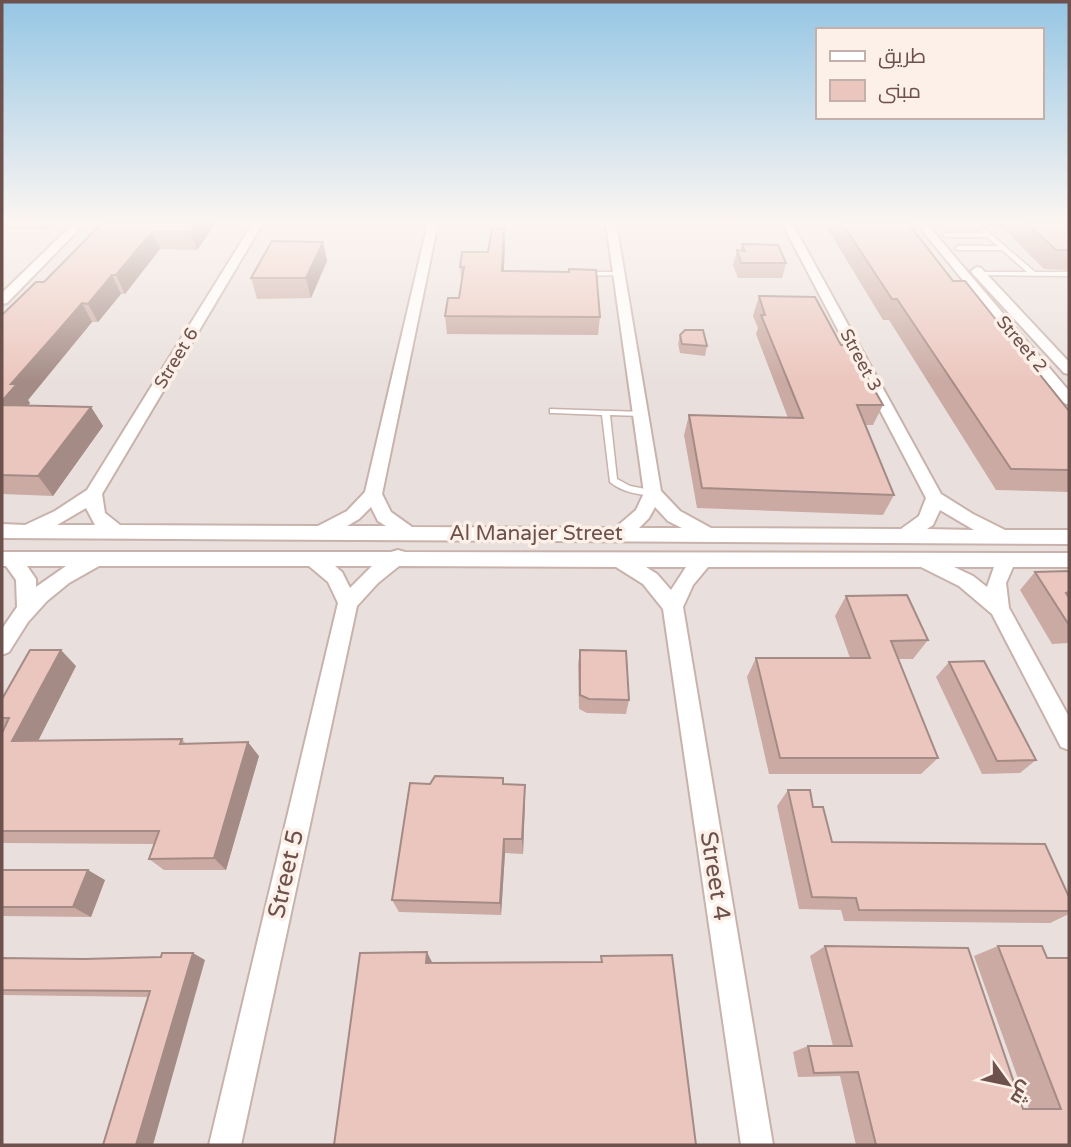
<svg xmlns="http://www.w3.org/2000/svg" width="1071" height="1147" font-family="'Varela Round',Cairo,sans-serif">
<rect width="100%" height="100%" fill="#f9ece3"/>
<!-- industrial -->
<path fill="#e9e0dd" d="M2,223H1069V1145H2Z"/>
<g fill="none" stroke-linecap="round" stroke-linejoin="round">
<!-- lane casing -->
<g stroke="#c8b2ab" stroke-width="3">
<path id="lane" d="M972,223H978L1035,272H1069V276L979,275V273L981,272H1027L1002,250H958L955,248L958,246H998L987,237H946L943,235L946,233H983Z
M619,272L621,273V275L585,276L582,274L585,272Z
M550,409L644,412V416H641L610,415L617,479L630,486L656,491L657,493L656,495C640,496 622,492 610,482L602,415L553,413H550Z"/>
</g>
<!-- street casing -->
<g stroke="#c8b2ab" stroke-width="4">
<path id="street" d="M74,223H85L7,303L2,304V293Z
M253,223H263L102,494L105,513L120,525L318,526L347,511L365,492L428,223H438L382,494L391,512L412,527L615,528L636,510L644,493L606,223H616L661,491L680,511L711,528L901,529L919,516L926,498L782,223H792L941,494L973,514L1005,530H1069V544L2,538V524L25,525L55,511L87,490ZM371,507L378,521L386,526H347L359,519ZM655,507L668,521L682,528H639L649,518ZM86,508L95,525H57ZM940,510L974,530L927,529L933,525Z
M916,223H926L1069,391V405L1064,403Z
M977,267L981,268L1069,362V374L1064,373L973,274L971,271Z
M398,550L405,552L1069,553V567H1013L1006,583L1009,608L1069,717V750L1061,747L992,614L959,586L921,567H708L693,585L683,607L773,1145H741L663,609L643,584L616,567L399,566L378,583L357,606L241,1145H209L338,603L328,582L309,566H99L69,583L47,601L28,622L9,652L2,655V629L17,607L16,580L6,566H2V552H391ZM27,566H66L36,587V579ZM335,566H372L350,588L342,572ZM646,567H686L671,590L657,574ZM954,567H994L987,587L973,576Z"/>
</g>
<!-- lane -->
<use href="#lane" fill="#fff" fill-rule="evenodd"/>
<!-- street -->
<use href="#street" fill="#fff" fill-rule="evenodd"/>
</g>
<!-- wall -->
<path fill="#caaaa3" d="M2,223H54L47,229H2Z
M102,223H216L197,250L160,249L125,294H121L98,322H92L28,400L30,403L28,405L91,407L103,426L53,496L2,494V315L44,282Z
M716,223H744V225H717Z
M824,223H908L953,281L1069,411V492L996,490L889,320H883Z
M991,223H1069V270L1044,269L1004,229H997Z
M504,229L503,271L600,317L598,335L447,334L445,316L459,298L462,284L460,267L488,252Z
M323,242L327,261L311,298L257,299L251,278Z
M742,244L786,263L782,278H738L733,265L737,250H741Z
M759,296L841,345L883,405L873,425H865L894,495L883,515L697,508L684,435L689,415L788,418L756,334L758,328L753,316Z
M680,335L707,346L705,356L680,353L678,344Z
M1069,571V643L1052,644L1020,590L1035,572Z
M846,596L928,640L913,659H898L938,758L921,774H769L747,677L756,658H850L835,616Z
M580,650L629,700L626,714L587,713L579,709L578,664Z
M949,662L1036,760L1020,773L982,774L936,677Z
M76,666L38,740L182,739L186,744L259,756L226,870H164L149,859L154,844L2,843V733L4,729L2,727V699Z
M503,778L504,784L525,785V801L523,854L505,853L501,915L399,912L392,900L430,784Z
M788,790L813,807L832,842L1069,897V914L1050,923L844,921L841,910L799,909L777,806Z
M2,870L105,880L91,917L2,916Z
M825,946L1023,1109H1029L974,956L998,946H1042L1069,1145H856L840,1076L798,1077L793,1052L808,1046H833L810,956Z
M2,958L205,960L148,997L2,995Z"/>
<!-- shaded-wall -->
<path fill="#a48b85" d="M43,223H54L47,229Z
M197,223H216L197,250L190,232Z
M504,229L505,246L503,289L502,271Z
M152,232L160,249L125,294L116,275Z
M323,242L327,261L311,298L306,278Z
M112,275L121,294L98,322L88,304Z
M82,303L92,322L28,400L30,403L13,424L2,409V401L11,384Z
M91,407L103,426L53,496L38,476Z
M61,650L76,666L31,755L12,741Z
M248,742L259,756L226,870L214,858Z
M525,785V801L523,854L522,839Z
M504,839L505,853L501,915L500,903Z
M88,870L105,880L91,917L73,907Z
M427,952L432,962L431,973L426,963Z
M193,953L205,960L153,1145H136Z"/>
<!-- building -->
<path fill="#ebc6be" stroke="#a48b85" stroke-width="2" d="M102,223H197L190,232H152L116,275H112L88,304L82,303L58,331L11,384H17L2,401V315L36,282H44Z
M842,223H908L953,281H965L1069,411V470L1011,469L897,299H892Z
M1027,223H1069V250H1056Z
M492,228L504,229L502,271L569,272V269L596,270L600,317L445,316L448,298H459L464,267H460L462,252H488Z
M272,241L323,242L306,278H251Z
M742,244L778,245L786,263H741L737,250L745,251Z
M759,296L815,297L841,345H849L883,405H857L894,495L702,488L689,415L803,418L761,315H765Z
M685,330H703L707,346L682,344L680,335Z
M2,405L91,407L38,476L2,475Z
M1069,571V592L1066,593L1069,598V625L1035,572Z
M907,595L928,640L891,641L938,758H780L756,658H870L846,596Z
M30,650H61L12,741L182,739L180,744L248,742L214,858L149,859L159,831H2V733L9,718H2V699Z
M580,650L626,651L629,700L589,699L580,695Z
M984,661L1036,760L997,761L949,662Z
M435,776L503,778V784L525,785L522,839H504L500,903L392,900L410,783L430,784Z
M788,790H810L813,807H823L832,842L1045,844L1069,897V911L859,910L856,898L812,897Z
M2,870H88L73,907H2Z
M825,946L968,948L1023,1109H1061L998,946H1042L1047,958H1069V1145H876L858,1072L814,1073L808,1046H852Z
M427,952L426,963L602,962L601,956L672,955L696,1145H334L360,953Z
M162,953H193L136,1145H103L150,991L2,990V958L84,959L161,957Z"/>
<!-- sky -->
<linearGradient id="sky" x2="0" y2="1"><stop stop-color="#95c6e4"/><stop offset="0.58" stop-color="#fcf6f2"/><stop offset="1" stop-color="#fcf6f2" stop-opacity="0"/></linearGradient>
<rect width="1071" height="383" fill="url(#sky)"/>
<g text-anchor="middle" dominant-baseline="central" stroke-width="7" stroke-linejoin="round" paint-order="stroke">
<!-- far-street labels -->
<g font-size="18" fill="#6d514c" stroke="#fcf0e8">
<text transform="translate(1022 344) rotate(50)">Street 2</text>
<text transform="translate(176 358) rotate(-59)">Street 6</text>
<text transform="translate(861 360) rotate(62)">Street 3</text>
</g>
<!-- street labels -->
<g font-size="21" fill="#6d514c" stroke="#fcf0e8">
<text x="536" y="533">Al Manajer Street</text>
</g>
<!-- near-street labels -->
<g font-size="24" fill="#6d514c" stroke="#fcf0e8">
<text transform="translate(286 874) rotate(-77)">Street 5</text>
<text transform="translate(715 876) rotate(81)">Street 4</text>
</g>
</g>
<!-- border -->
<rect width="1071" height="1147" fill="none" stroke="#6d514c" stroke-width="7"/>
<!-- legend -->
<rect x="816" y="28" width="228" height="91" fill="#fcf0e8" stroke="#c3b0aa" stroke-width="2"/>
<rect x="830" y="51" width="35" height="10" fill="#ffffff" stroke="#c3b0aa" stroke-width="2"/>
<text x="878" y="63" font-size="21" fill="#6d514c">طريق</text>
<rect x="830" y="80" width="35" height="21" fill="#ebc6be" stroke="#c3b0aa" stroke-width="2"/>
<text x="878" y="98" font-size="21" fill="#6d514c">مبنى</text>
<!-- north arrow -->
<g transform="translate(1008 1084) rotate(123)" stroke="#fcf0e8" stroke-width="5" paint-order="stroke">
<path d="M0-5L12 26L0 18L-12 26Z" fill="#6d514c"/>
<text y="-10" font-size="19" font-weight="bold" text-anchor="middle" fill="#6d514c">ش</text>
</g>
</svg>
